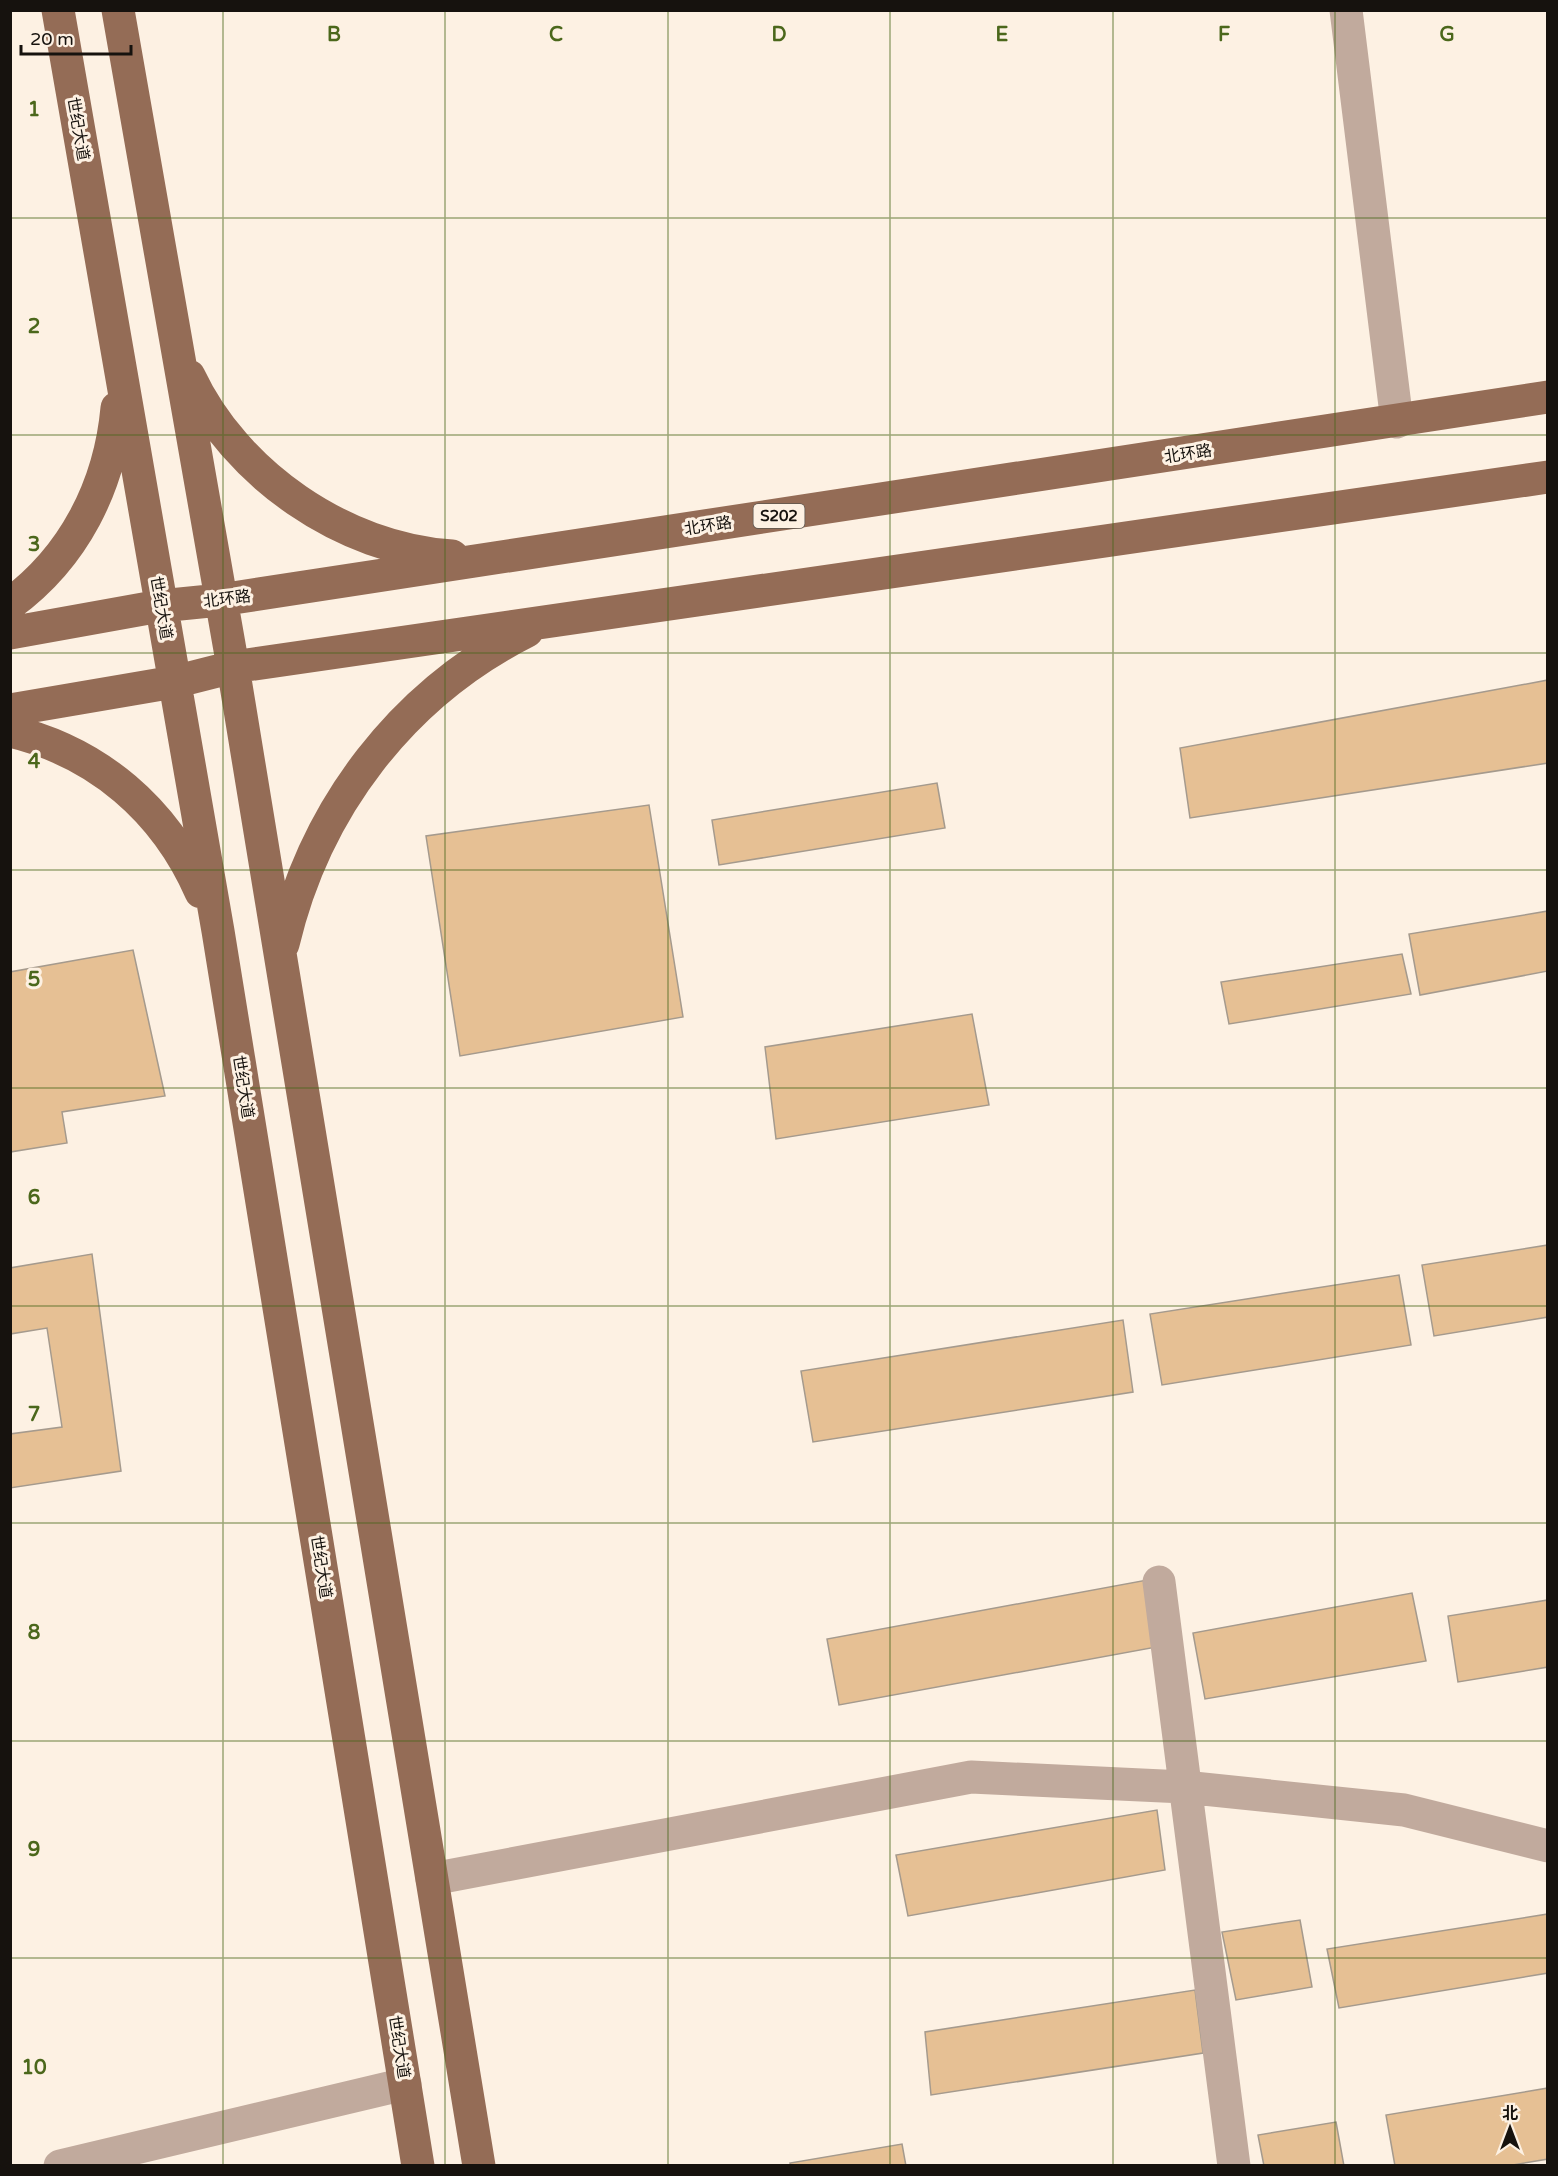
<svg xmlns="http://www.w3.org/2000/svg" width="1558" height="2176" font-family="'Varela Round','Noto Sans SC',sans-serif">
<rect width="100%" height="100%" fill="#fdf1e3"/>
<!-- building -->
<path fill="#e6c094" stroke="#a59a8d" stroke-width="1.5" d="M1548,680V763L1190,818L1180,748Z
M937,783L945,828L719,865L712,820Z
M649,805L683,1017L460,1056L426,836Z
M1548,911V971L1420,995L1409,934Z
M133,950L165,1096L62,1112L67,1143L10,1152V972Z
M1402,954L1411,994L1229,1024L1221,982Z
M972,1014L989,1105L776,1139L765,1047Z
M1548,1245V1317L1434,1336L1422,1265Z
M92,1254L121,1471L10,1488V1434L62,1427L47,1328L10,1334V1268Z
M1399,1275L1411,1345L1162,1385L1150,1314Z
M1123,1320L1133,1392L813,1442L801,1371Z
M1147,1580L1162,1646L839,1705L827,1639Z
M1412,1593L1426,1661L1205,1699L1193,1633Z
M1548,1600V1667L1458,1682L1448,1616Z
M1157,1810L1165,1870L908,1916L896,1855Z
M1548,1914V1973L1339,2008L1327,1949Z
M1300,1920L1312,1987L1236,2000L1222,1932Z
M1195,1990L1203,2053L931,2095L925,2032Z
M1548,2088V2159L1507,2166H1395L1386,2115Z
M1336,2122L1344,2166H1264L1258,2135Z
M902,2144L906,2166H791L790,2163Z"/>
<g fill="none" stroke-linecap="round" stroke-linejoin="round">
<!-- minor -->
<path stroke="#c1aa9d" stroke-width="33" d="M1346,10L1397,422
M1159,1582L1234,2166
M432,1879L971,1777L1184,1787L1404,1810L1548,1846
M60,2166L405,2084"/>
<!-- primary -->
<path stroke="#946c56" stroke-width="33" d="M58,10L218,931L418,2166
M118,10L233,667L479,2166
M189,376C235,474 343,549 452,556
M10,604C74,557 110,486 117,408
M10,633L160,606L220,600L1548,397
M10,710L174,682L233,667L1548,477
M10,731C98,752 165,810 201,892
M283,944C315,808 402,694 527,631"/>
</g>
<!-- grid -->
<path fill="none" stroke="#4b671b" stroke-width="1.5" stroke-opacity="0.55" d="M223,10V2166M445,10V2166M668,10V2166M890,10V2166M1113,10V2166M1335,10V2166M10,218H1548M10,435H1548M10,653H1548M10,870H1548M10,1088H1548M10,1306H1548M10,1523H1548M10,1741H1548M10,1958H1548"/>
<g text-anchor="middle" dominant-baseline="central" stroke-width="6" stroke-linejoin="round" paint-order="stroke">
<!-- shield labels -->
<rect fill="#fdf1e3" stroke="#5b554e" stroke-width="1.5" x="753.5" y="504" width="51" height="24" rx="4.5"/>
<g font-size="15" font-weight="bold" fill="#16120e">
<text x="779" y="516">S202</text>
</g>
<!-- street labels -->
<g font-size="16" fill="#16120e" stroke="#fdf1e3">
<text transform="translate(78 129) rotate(80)">世纪大道</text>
<text transform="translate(1188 454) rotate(-9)">北环路</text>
<text transform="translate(708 526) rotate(-9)">北环路</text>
<text transform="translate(227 599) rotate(-7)">北环路</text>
<text transform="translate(161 608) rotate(80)">世纪大道</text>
<text transform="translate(243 1087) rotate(81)">世纪大道</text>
<text transform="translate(321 1567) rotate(81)">世纪大道</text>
<text transform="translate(399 2047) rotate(81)">世纪大道</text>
</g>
</g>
<g font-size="20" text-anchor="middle" font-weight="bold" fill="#4b671b" stroke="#fdf1e3" stroke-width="6" stroke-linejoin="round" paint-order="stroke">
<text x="334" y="41">B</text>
<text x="556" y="41">C</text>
<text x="779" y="41">D</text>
<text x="1002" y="41">E</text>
<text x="1224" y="41">F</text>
<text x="1447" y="41">G</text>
<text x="34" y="116">1</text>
<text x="34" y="333">2</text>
<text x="34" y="551">3</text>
<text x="34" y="768">4</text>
<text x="34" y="986">5</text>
<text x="34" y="1204">6</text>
<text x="34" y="1421">7</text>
<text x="34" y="1639">8</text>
<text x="34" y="1856">9</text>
<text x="34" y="2074">10</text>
</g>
<!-- border -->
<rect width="1558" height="2176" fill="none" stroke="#16120e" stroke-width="24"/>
<!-- north arrow -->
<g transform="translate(1510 2128)" stroke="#fdf1e3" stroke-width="4.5" paint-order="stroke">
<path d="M0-4.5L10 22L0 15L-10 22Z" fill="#16120e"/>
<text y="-9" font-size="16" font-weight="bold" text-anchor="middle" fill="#16120e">北</text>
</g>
<!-- scale -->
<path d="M21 45v9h110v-9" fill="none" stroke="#16120e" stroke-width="3"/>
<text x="30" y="45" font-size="18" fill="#16120e" stroke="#fdf1e3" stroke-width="4.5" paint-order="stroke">20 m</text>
</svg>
